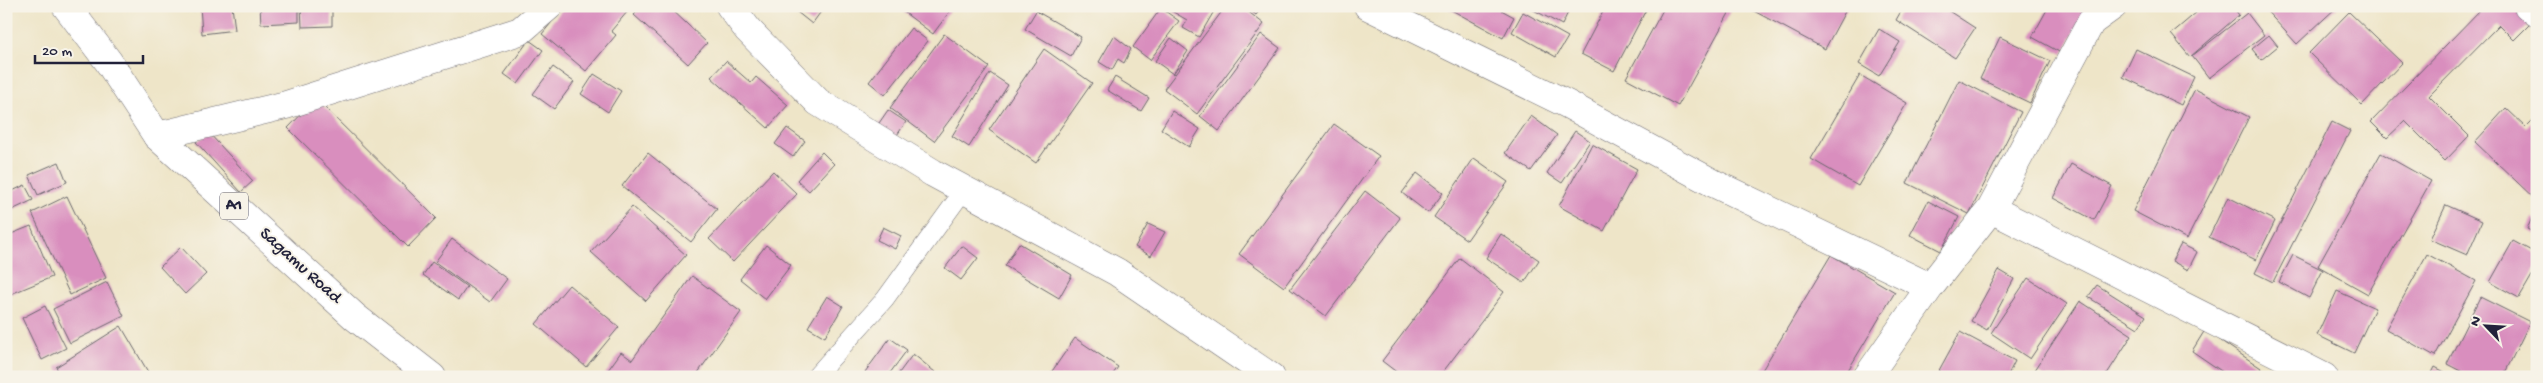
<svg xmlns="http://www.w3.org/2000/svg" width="2543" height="383" font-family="'Gochi Hand',sans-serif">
<rect width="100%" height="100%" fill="#f7f3e8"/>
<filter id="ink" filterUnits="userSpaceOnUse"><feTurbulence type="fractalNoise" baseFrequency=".02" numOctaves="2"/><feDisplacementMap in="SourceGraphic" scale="10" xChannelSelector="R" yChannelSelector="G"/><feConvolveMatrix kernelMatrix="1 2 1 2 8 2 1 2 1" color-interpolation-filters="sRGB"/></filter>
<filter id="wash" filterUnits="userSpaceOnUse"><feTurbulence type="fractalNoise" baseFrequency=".0096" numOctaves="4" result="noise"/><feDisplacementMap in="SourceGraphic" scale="20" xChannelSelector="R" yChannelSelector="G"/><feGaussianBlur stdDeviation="1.12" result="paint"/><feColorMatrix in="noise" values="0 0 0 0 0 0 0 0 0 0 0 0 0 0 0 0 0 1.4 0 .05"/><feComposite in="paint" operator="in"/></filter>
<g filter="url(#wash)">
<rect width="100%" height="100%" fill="#eee5c8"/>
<g id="blocks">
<!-- building -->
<path fill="#d98ebe" d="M200,6H232L235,30L202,34Z
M260,6H299V22L261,24Z
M301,6H332V26L302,27Z
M565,6H623L628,11L611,31L616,35L586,71L542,34Z
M642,6H668L707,43L688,64L634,15Z
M794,6H825L812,24L792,8Z
M904,6H952L953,7L933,34L901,10Z
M1163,6H1217L1199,37L1183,28L1187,20Z
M1226,6H1241L1264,24L1197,114L1164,89Z
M1245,6H1263L1256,15Z
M1444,6H1494L1514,17L1503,38Z
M1526,6H1571L1562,25Z
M1606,6H1648L1614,71L1581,54Z
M1665,6H1733L1678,106L1626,78Z
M1754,6H1848L1825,49L1752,10Z
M1904,6H1941L1975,28L1955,58L1896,20Z
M2049,6H2089L2063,54L2032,37Z
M2204,6H2232L2239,15L2190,57L2171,34Z
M2262,6H2338L2297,44Z
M2484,6H2520L2534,20L2514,40L2499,25L2429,96L2469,136L2445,161L2405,121L2387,138L2371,122Z
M1161,8L1179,21L1150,60L1133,47Z
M1036,11L1081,37L1071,56L1025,29Z
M1523,12L1568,37L1556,57L1512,32Z
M2349,12L2402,63L2362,105L2309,53Z
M2247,13L2264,35L2209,78L2192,56Z
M911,28L928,41L885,95L869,82Z
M1879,29L1900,42L1879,76L1859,64Z
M944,34L989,67L934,141L890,108Z
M1261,34L1280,48L1219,131L1200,116Z
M2269,35L2278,46L2261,60L2252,49Z
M1114,36L1131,49L1124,63L1118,59L1112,70L1099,62Z
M2000,37L2050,61L2030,103L1980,79Z
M1171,38L1188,51L1173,74L1155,61Z
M529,40L543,50L518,84L504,74Z
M1044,49L1092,83L1036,163L989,130Z
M2136,49L2194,77L2181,105L2123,77Z
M726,61L751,83L756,77L788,105L768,128L711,77Z
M553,67L574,82L554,109L533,94Z
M990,73L1008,85L969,147L952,136Z
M594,74L621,91L608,112L581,94Z
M1860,75L1907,103L1858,186L1811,159Z
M1115,77L1149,98L1141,111L1107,90Z
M1959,80L2021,112L1969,214L1907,183Z
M2195,89L2249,117L2187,239L2133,211Z
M316,99L436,218L408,247L288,128Z
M2506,108L2526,127L2537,116V201L2475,142Z
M888,110L906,122L895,138L877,126Z
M1172,111L1200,129L1189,147L1161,129Z
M1531,116L1557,135L1531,171L1505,153Z
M2332,122L2350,131L2273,282L2255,273Z
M1334,124L1379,156L1284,287L1239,254Z
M787,128L805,141L793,157L775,144Z
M1575,131L1590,141L1562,183L1547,173Z
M208,132L253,181L241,192L196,142Z
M1592,144L1637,169L1604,231L1559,206Z
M822,152L834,164L809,191L797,180Z
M648,153L717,209L691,242L622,186Z
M2381,153L2431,181L2368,294L2318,266Z
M1474,158L1508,182L1467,240L1434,217Z
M59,162L67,182L38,195L29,175Z
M2071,164L2112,186L2094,220L2053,198Z
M773,171L797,194L733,262L709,239Z
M1417,173L1443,193L1428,213L1402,193Z
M25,185L33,200L12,210L6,194Z
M1365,191L1400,218L1326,316L1290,289Z
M67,196L106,278L70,295L32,213Z
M2228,197L2275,221L2256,260L2209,237Z
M1928,201L1959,217L1941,251L1910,235Z
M2446,205L2482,221L2467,255L2430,239Z
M632,207L686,255L646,301L591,252Z
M2532,218L2537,220V234L2527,229Z
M1148,224L1165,232L1151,256L1135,247Z
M31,226L52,277L6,296V236Z
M883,227L901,236L895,249L877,240Z
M1501,234L1539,260L1524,283L1486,258Z
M452,239L507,279L490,302L435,262Z
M2513,241L2537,254V267L2519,298L2490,282Z
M1019,243L1072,275L1059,298L1005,266Z
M2181,244L2197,252L2188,270L2172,261Z
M766,245L791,265L765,299L740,279Z
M962,246L978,258L961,280L945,268Z
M181,247L206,274L185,294L160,267Z
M2427,254L2476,281L2435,356L2386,329Z
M1831,255L1895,292L1844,377H1758Z
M2293,255L2323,270L2309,298L2279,282Z
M1460,258L1504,292L1439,377H1403L1382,361Z
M432,262L467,287L458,300L423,275Z
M1999,270L2014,279L1987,330L1971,321Z
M692,276L741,312L695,377H603L621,352L632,360Z
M2028,278L2067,304L2030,359L1991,333Z
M107,282L124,316L70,343L53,309Z
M569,285L619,327L586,367L536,324Z
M2097,285L2146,316L2138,328L2088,297Z
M2337,291L2375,308L2354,353L2317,335Z
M827,296L843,306L825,337L808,327Z
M2480,297L2530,322L2503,377H2472L2447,364Z
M2080,301L2132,335L2105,377H2045L2035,370Z
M45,306L66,348L42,360L22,318Z
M121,326L151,377H62L56,367Z
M2205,330L2261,368L2256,377H2230L2192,351Z
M1960,332L2015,361L2007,377H1941L1937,374Z
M890,338L907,350L887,377H871L865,372Z
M1075,338L1118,367L1111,377H1048Z
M913,354L941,377H896Z
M2435,367L2454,377H2430Z"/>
</g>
</g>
<g filter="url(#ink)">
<use href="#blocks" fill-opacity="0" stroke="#69666c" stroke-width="1"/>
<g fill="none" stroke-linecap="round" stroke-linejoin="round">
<!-- lane casing -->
<g stroke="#69666c" stroke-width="19">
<path id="lane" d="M815,377L885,299L964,190"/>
</g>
<!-- street casing -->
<g stroke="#69666c" stroke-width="29">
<path id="street" d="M730,6L748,30L818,102L933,173L1117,272L1271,377
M1368,6L1567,104L1713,183L1930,287
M2528,6L2537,13
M157,136L286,105L520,31L549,6
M1991,209L2324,377
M1867,377L1930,287L1991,209L2091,22L2113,6"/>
</g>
<!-- highway casing -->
<g stroke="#69666c" stroke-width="29">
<path id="highway" d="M66,6L108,61L157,136L355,317L432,377"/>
</g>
<!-- lane -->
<use href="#lane" stroke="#fff" stroke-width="18"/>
<!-- street -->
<use href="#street" stroke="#fff" stroke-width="28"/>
<!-- highway -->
<use href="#highway" stroke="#fff" stroke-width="28"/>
</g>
</g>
<g text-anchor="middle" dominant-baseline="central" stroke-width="4" stroke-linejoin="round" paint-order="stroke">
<!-- shield labels -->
<rect fill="#f7f3e8" stroke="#62616f" stroke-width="1" x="220" y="192.5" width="28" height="27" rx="4"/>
<g font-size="16" font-weight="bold" fill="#22223b">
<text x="234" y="206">A1</text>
</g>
<!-- street labels -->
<g font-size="18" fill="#22223b" stroke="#f7f3e8">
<text transform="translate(300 266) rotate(42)">Sagamu Road</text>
</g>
</g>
<!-- margin -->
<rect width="2543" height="383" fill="none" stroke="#f7f3e8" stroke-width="25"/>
<!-- north arrow -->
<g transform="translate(2486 326) rotate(295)" stroke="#f7f3e8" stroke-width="4" paint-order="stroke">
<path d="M0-4L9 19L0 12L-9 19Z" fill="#22223b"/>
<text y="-8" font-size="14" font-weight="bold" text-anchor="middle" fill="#22223b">N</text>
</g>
<!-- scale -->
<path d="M35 55v8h108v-8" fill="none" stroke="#22223b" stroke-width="2.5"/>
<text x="42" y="55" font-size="15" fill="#22223b" stroke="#f7f3e8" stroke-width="4" paint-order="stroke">20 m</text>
</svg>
